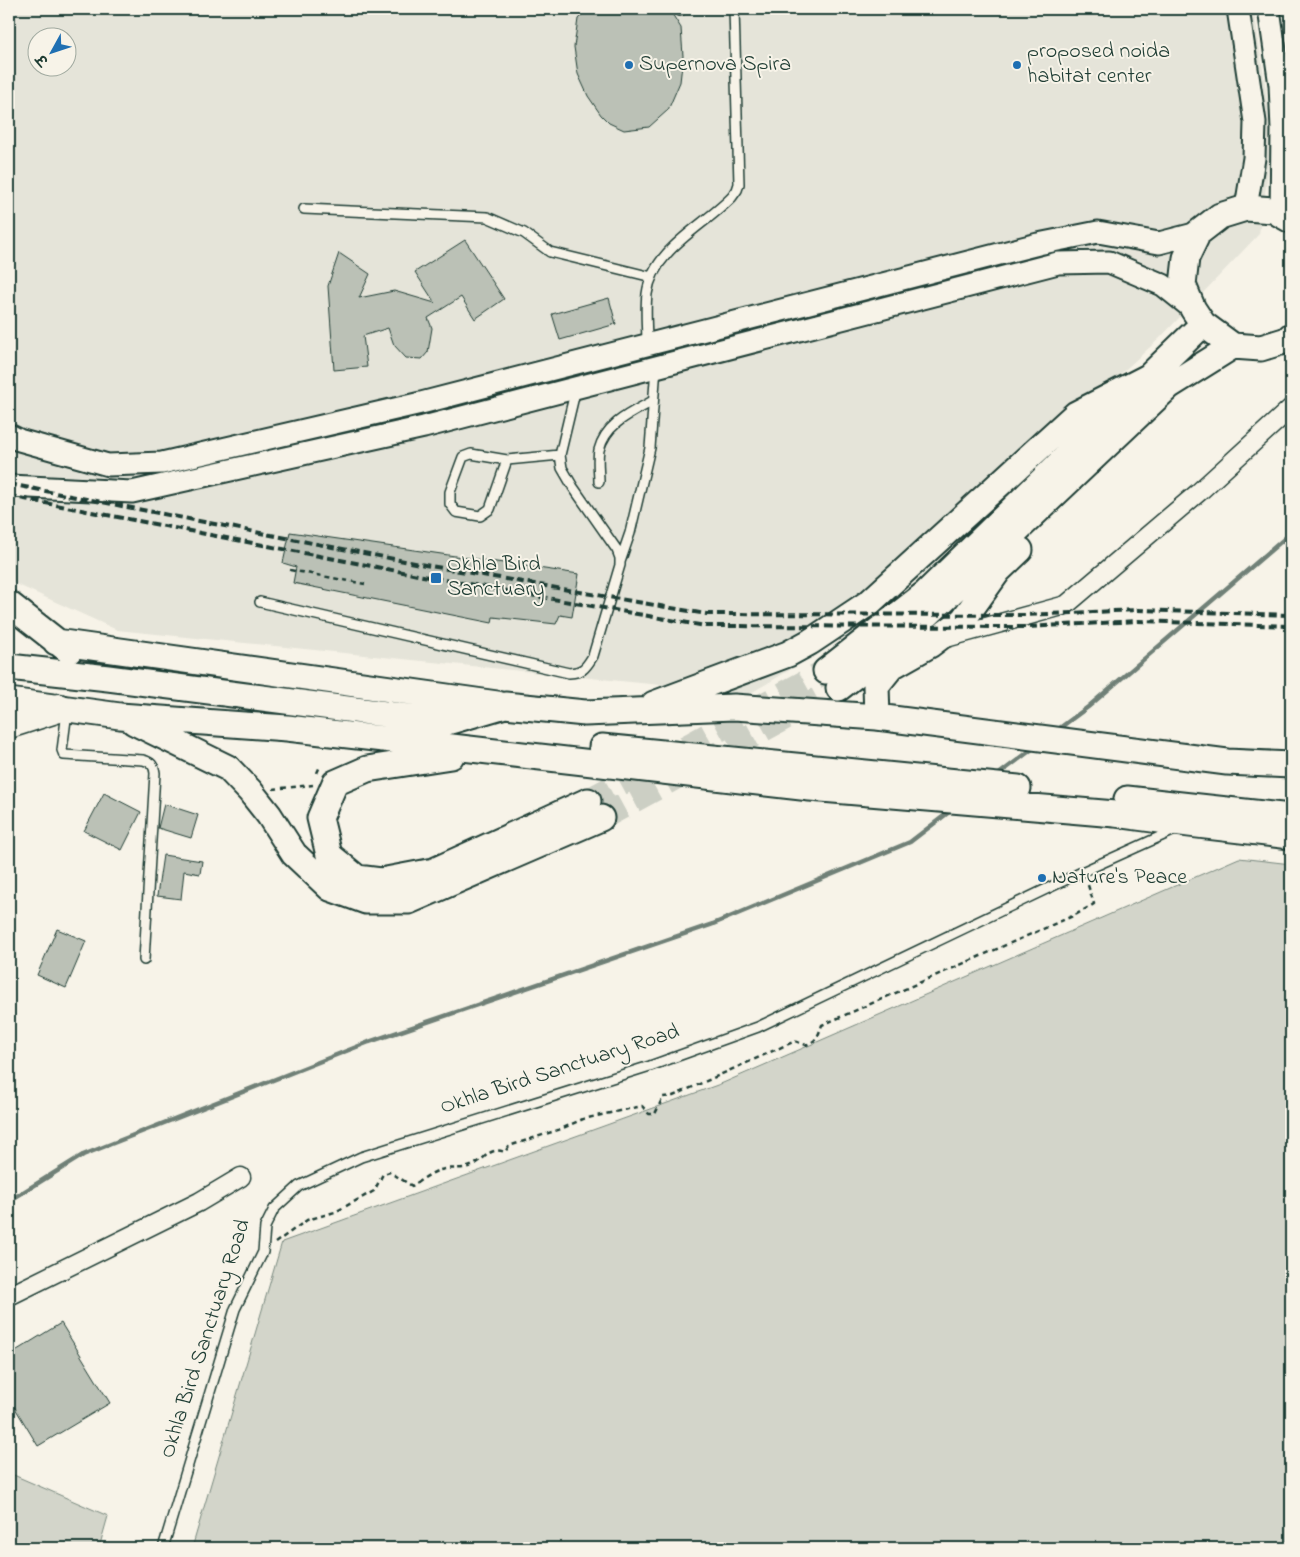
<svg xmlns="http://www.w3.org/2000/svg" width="1300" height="1557" font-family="'Indie Flower','Playpen Sans Deva',sans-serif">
<rect width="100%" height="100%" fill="#f7f3e8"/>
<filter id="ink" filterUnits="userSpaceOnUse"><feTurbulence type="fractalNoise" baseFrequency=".02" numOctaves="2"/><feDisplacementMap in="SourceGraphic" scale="10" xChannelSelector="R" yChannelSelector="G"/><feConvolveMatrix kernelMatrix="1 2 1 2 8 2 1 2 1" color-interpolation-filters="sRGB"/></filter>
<g filter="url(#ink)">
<!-- built -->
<path fill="#e5e4d9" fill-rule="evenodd" d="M9,9H1254L1273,139L1259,234L1160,338L805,661L749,694L117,630L14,583L9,577ZM38,38H68V68H38Z"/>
<!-- green -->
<path fill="#d3d5ca" stroke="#79897f" d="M1239,858L1291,864V1548H192L282,1242L723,1083Z
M9,1473L108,1516L99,1548H9Z"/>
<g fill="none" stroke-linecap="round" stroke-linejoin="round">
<!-- stream -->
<path stroke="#6f8077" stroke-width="4.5" d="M1057,730L1088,707L1291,533
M995,777L1035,747
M9,1201L83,1155L369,1042L713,924L910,842L953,809"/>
</g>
<!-- building -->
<path fill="#bbc1b6" stroke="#1f3d34" d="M587,9H669L681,28L683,56L680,82L668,110L649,127L624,130L609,123L601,115L588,96L578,74L574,47L578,19Z
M465,240L504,299L475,319L461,297L428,318L432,328L428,352L422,359L406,358L394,345L388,328L363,336L367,367L334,370L328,286L339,253L370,274L359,298L394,291L435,303L415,272Z
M609,298L616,324L560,340L552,314Z
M290,532L579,574L572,617L560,615L556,624L493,617L492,623L293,583L296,567L283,563Z
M104,793L141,812L122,850L84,831Z
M164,804L198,815L191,838L158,828Z
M163,855L202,861L200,874L184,871L181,899L157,896Z
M57,929L86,941L66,988L37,975Z
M61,1323L110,1403L38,1446L9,1398V1355Z"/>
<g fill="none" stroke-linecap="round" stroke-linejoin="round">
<!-- secondary-tunnel -->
<path stroke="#cccfc4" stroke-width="25" stroke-dasharray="25 12" stroke-linecap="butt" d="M588,801L826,671
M601,818L839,688"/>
<!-- service casing -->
<g stroke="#1f3d34" stroke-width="12">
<path id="service" d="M680,9V11
M304,209L487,217L524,233L550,252L652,277
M647,345C647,328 645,310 647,294C653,249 703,227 732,197L737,190L739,184L734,9
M507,460L471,454L463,457L450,492V504L456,512L480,516L490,509L507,460L560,455
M599,482C599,472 597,460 599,450C606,423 631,413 653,401
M620,562L630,533L650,448L656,367
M260,602L569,673C584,672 586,667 593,656L620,565V558L617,550L573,487L562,468L560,455L576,388
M67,712L62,750L64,755L143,760C151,762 154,765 155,773L144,960
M163,1548L235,1309L263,1252L265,1227L274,1209L299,1186L361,1157L650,1066L758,1027L1084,871L1177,829"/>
</g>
<!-- minor casing -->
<g stroke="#1f3d34" stroke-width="21">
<path id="minor" d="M946,638L1066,605L1199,492L1291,408
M9,1296L199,1202L241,1177"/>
</g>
<!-- tertiary casing -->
<g stroke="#1f3d34" stroke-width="25">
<path id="tertiary" d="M1238,9L1255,122L1254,158L1246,208
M1269,9L1280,85L1282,129L1281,215
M9,435L19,440L108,465L162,463L421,403L1038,244L1098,232L1159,243L1198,233
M9,486L132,492L424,427L1058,263L1109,262L1163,285L1193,309"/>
</g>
<!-- secondary casing -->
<g stroke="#1f3d34" stroke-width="29">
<path id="secondary" d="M1291,220L1273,210L1246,208L1220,216L1198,233L1186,258L1183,285L1193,309L1203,324L1233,346L1261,348L1287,340L1291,336
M9,604L69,651
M56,642L497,704
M9,667L108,678L447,722L505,705L585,713L734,707L877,717L1227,762L1291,765
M826,671L926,593L1203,324
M839,688L902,639L1169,386L1233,346
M9,701L120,716L287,728L810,788L1115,814L1189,824L1291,836
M654,704L788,654L810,642L870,602L1076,414L1148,377
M877,717L876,686L892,666L931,644L963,620L998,571L1020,550
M134,722L228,768L250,791L269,815L294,854L330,888L366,901H409L601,818
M602,747L1018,788
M451,756L367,769L335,783L320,818L329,855L357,878L381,881L434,871L588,801
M1127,799L1291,817"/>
</g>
<!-- trunk casing -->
<g stroke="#1f3d34" stroke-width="31">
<path id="trunk" d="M9,724L59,708"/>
</g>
<!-- path -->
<path stroke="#1f3d34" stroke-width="2.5" stroke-dasharray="5 4" stroke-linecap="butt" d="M290,570L365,584
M317,773L320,766
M273,789L313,785
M275,1243L307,1220L335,1212L374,1191L383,1174L390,1172L412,1186C420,1181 430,1173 440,1170C450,1167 462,1170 471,1166C485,1161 488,1146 505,1152L509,1146L561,1129L583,1119L642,1106L649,1114H655L663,1097L673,1096L795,1041L806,1045C817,1041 818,1036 822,1025L1075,915L1094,904L1087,882"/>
<!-- service -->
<use href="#service" stroke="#f7f3e8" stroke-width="9"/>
<!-- minor -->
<use href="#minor" stroke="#f7f3e8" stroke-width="18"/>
<!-- tertiary -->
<use href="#tertiary" stroke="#f7f3e8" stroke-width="21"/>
<!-- secondary -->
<use href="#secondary" stroke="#f7f3e8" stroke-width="25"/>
<!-- trunk -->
<use href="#trunk" stroke="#f7f3e8" stroke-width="28"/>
<!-- rail -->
<path stroke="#1f3d34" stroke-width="4" stroke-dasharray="8 4" stroke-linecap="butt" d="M9,484L425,565L706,614L1026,615L1138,610L1291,615
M9,496L423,576L705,626L1027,627L1138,621L1291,626"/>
</g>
</g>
<!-- markers -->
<g fill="#1f6fb2" stroke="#f7f3e8" stroke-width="2">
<circle cx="629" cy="65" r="5"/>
<circle cx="1017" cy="65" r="5"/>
<rect x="430" y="572" width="12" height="12" rx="2.5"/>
<circle cx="1042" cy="878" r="5"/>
</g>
<g text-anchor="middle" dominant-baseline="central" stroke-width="4" stroke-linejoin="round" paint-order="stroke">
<!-- poi labels -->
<g font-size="22" fill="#1f3d34" stroke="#f7f3e8" text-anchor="start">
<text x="1027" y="52">proposed noida<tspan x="1027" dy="25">habitat center</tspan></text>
<text x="639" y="65">Supernova Spira</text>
<text x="447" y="565">Okhla Bird<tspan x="447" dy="25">Sanctuary</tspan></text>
<text x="1052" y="878">Nature's Peace</text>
</g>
<!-- street labels -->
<g font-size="22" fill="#1f3d34" stroke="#f7f3e8">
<text transform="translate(560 1070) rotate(-18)">Okhla Bird Sanctuary Road</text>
<text transform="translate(206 1339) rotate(-72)">Okhla Bird Sanctuary Road</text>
</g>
</g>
<!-- margin -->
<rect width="1300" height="1557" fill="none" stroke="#f7f3e8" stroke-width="30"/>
<rect x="15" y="15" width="1270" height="1527" fill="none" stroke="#1f3d34" stroke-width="2" filter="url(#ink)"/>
<!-- north arrow -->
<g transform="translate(52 52) rotate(230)"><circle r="24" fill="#f7f3e8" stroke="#a1aaa0"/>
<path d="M0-4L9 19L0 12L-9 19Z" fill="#1f6fb2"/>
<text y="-8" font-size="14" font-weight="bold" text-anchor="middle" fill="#1f3d34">उ</text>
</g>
</svg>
